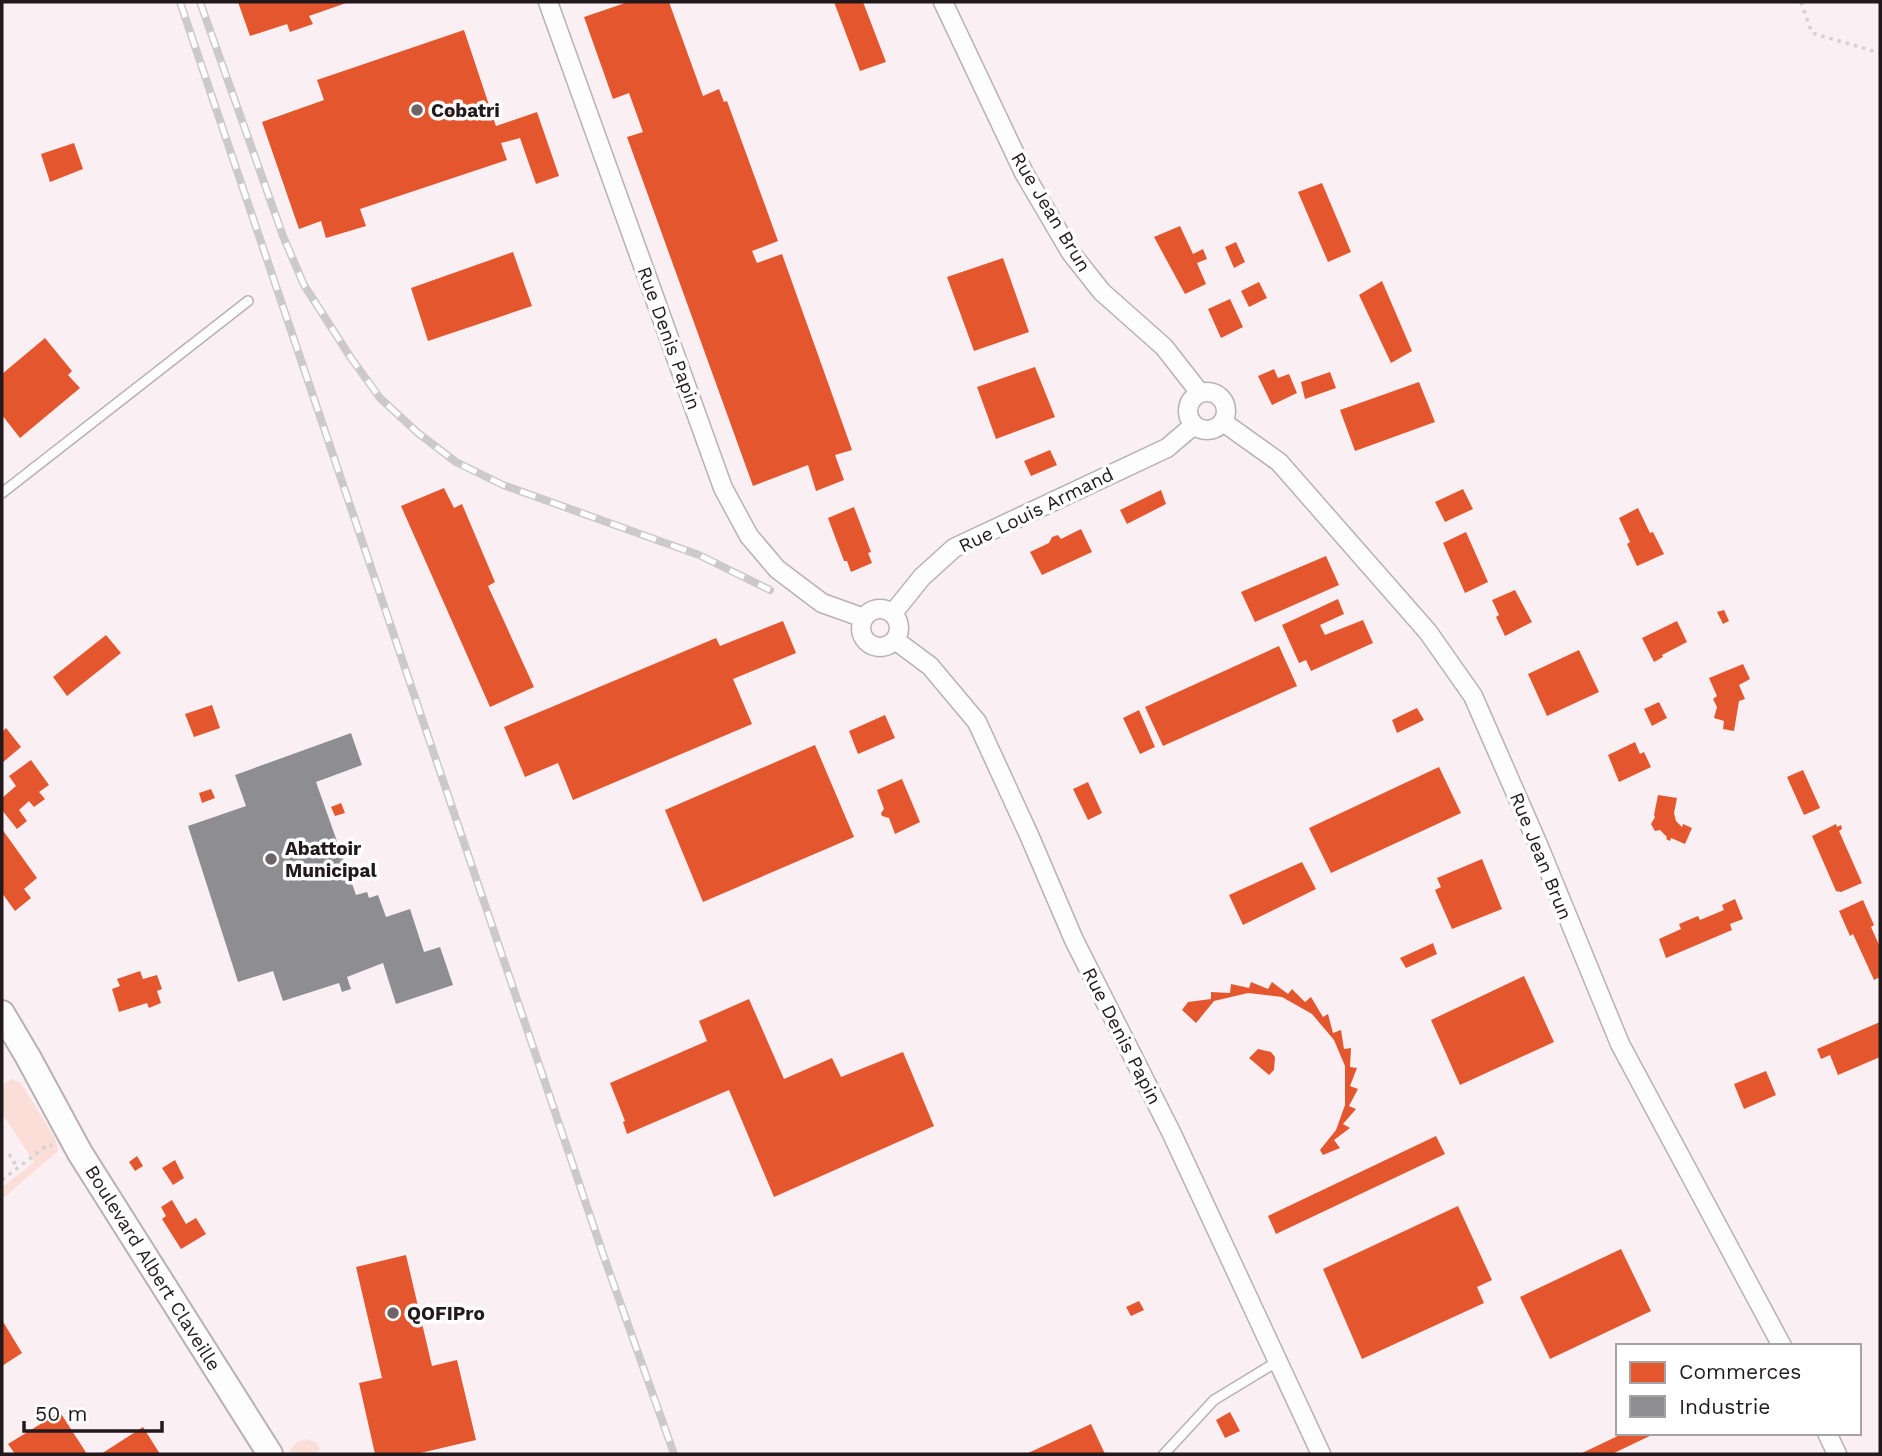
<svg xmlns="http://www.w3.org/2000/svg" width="1882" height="1456" font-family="'Work Sans',sans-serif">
<rect width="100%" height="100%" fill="#faf0f4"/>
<!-- green -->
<path fill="#faded7" d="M12,1079L21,1083L55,1138L58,1151L2,1199V1187L34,1162L2,1113V1085Z
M306,1439L315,1442L321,1448L314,1454H291L290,1449L297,1442Z"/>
<!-- shops -->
<path fill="#e4572e" d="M238,2H349L309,16L313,24L290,32L287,24L250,36Z
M628,2H669L703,96L719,89L724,102L727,101L778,241L752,251L757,263L782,254L852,450L835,455L844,480L816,491L808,465L753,486L627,137L643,132L629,93L613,99L584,17Z
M834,2H863L886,62L860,71Z
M464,30L496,126L537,112L559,176L536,184L520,138L501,143L507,160L360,209L366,226L326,238L321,221L299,229L262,122L324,100L317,80Z
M74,143L83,169L50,182L41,154Z
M1322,183L1351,252L1328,262L1298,192Z
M1180,226L1193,254L1203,249L1207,259L1197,263L1206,284L1185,294L1154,237Z
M1236,242L1245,262L1234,268L1225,247Z
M513,252L532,306L428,341L411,288Z
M1003,258L1029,332L974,351L947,277Z
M1382,281L1412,351L1391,363L1359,295Z
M1259,282L1267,298L1249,307L1241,291Z
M1230,299L1243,327L1221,338L1208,309Z
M45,338L72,371L68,375L80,388L20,438L2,415V374Z
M1035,367L1055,417L996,439L977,387Z
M1274,369L1278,378L1289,374L1297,393L1272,405L1258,376Z
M1330,372L1336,388L1305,399L1301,382Z
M1419,382L1435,422L1355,451L1340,410Z
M1050,450L1057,465L1031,476L1024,461Z
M444,488L454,508L462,504L495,582L488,586L534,687L490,707L401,506Z
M1463,489L1473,509L1445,522L1435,502Z
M1161,490L1166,504L1127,524L1120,510Z
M854,507L871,552L868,553L872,563L851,572L847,561H844L828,518Z
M1638,508L1650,533L1653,532L1664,554L1637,566L1627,544L1630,542L1619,518Z
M1081,529L1092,552L1042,575L1030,552L1049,543L1052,537L1058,535L1061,539Z
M1466,532L1488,582L1465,593L1443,543Z
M1326,556L1339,585L1255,622L1241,592Z
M1515,590L1532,622L1505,636L1496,617L1499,615L1492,600Z
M1338,599L1344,614L1320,625L1325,635L1363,620L1373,643L1311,671L1306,660L1299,663L1282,625Z
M1724,610L1729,621L1723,624L1717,612Z
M783,621L796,653L733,679L752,724L573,800L558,763L525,777L504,727L716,638L720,646Z
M1677,621L1687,642L1662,655L1663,657L1654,662L1642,638Z
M106,635L121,653L67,696L53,677Z
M1279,646L1297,686L1163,746L1145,707Z
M1579,650L1599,692L1547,716L1528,674Z
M1743,664L1750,679L1739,685L1745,699L1739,701L1734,731L1723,729L1724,721L1714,718L1717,707L1713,699L1717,696L1709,678Z
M1659,702L1667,718L1652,726L1644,709Z
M212,705L220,728L194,737L185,714Z
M1417,708L1424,720L1397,733L1392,720Z
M1139,710L1155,747L1140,754L1123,718Z
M885,715L895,738L858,754L849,731Z
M6,728L21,747L2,763V732Z
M1635,742L1640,754L1644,752L1651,767L1619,782L1608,755Z
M815,745L854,837L703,902L665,810Z
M31,760L49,785L39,792L45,799L34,807L29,801L19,810L27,821L17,829L2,810V798L16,786L9,776Z
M1439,767L1461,813L1331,873L1309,828Z
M1803,770L1820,808L1804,815L1787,777Z
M902,779L920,822L895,834L889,818L882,816L881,813L884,809L877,790Z
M1088,782L1102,813L1088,820L1073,789Z
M211,789L215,798L202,803L199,793Z
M1658,795L1677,798L1674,813L1676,821L1682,827L1683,824L1692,828L1685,844L1671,838L1670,841L1666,839L1667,837L1660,830L1655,831L1651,824L1655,817L1654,815Z
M341,803L345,813L335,816L331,807Z
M1836,824L1837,827L1841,825L1842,829L1839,831L1862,883L1841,892L1836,891L1812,836Z
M2,829L37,878L24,889L31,898L15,911L2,893Z
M1482,859L1502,909L1452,929L1435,890L1441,887L1437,878Z
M1302,862L1316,889L1243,925L1229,895Z
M1735,899L1743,919L1730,924L1732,930L1666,958L1659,939L1681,929L1679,924L1698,916L1700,920L1724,910L1722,905Z
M1863,900L1874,925L1871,927L1880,947V977L1874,980L1853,934L1850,936L1839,911Z
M1433,943L1437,954L1406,968L1400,958Z
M140,971L143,979L157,975L162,989L157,991L161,1003L149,1008L147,1003L119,1012L112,989L120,986L117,979Z
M1524,976L1554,1042L1460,1085L1431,1020Z
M1251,982L1268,989L1272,982L1288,994L1292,989L1305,1002L1311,997L1323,1017L1328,1014L1333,1033L1341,1030L1344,1049L1351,1048L1350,1067L1357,1068L1350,1086L1358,1089L1349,1106L1356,1109L1343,1124L1350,1128L1334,1140L1340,1148L1323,1155L1320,1150L1336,1130L1345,1105V1066L1334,1040L1312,1014L1282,997L1248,993L1214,1001L1196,1023L1182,1010L1188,1002L1211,999V992L1230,993L1231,984L1249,988Z
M749,999L784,1079L832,1058L841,1077L903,1052L934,1126L774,1197L729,1090L627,1134L623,1122L625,1121L610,1083L707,1041L699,1021Z
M1880,1022V1057L1838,1075L1830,1055L1821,1059L1817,1049Z
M1258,1049L1271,1052L1275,1057L1274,1070L1269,1075L1249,1058Z
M1766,1071L1776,1095L1744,1109L1734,1084Z
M1436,1136L1445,1154L1276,1234L1268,1216Z
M137,1156L143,1166L135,1171L129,1162Z
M175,1160L184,1178L173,1185L162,1168Z
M172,1200L186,1224L196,1218L206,1234L181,1249L162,1219L166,1216L161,1207Z
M1458,1206L1492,1280L1477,1287L1484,1303L1362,1359L1323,1269Z
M1621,1249L1651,1311L1550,1359L1520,1297Z
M406,1255L432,1366L457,1360L476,1440L416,1454H375L359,1383L382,1378L356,1267Z
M1139,1301L1144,1310L1131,1316L1126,1307Z
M2,1320L22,1353L2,1366Z
M60,1412L87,1454H15L8,1444Z
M1230,1412L1240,1431L1225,1438L1216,1420Z
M1091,1424L1105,1454H1026Z
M143,1427L160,1454H101Z
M1624,1433H1656L1612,1454H1580Z"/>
<!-- industry -->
<path fill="#8d8d92" d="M351,733L362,765L316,782L356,895L367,892L369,898L378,895L386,917L410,909L424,952L440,947L453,985L396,1004L383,963L347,977L351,989L342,992L339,983L283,1001L273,971L238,982L188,826L246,806L235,775Z"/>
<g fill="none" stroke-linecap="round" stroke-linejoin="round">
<!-- lane casing -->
<g stroke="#b9b0b4" stroke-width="12">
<path id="lane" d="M2,493L248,301
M1164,1454L1214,1400L1278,1361"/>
</g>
<!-- street casing -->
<g stroke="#b9b0b4" stroke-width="21">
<path id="street" d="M548,2L723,488L749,536L777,569L822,603L864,618
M943,2L1024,173L1071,253L1102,292L1164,347L1200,393
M1188 411a19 19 0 1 1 38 0a19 19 0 1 1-38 0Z
M1223,422L1279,462L1428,632L1473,696L1537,842L1620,1044L1782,1346
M861 628a19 19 0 1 1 38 0a19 19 0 1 1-38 0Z
M893,613L922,577L954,548L1167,448L1194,425
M895,640L930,666L977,722L1029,835L1074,940L1171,1132L1321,1454
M1827,1433L1837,1454"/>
</g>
<!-- secondary casing -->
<g stroke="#b9b0b4" stroke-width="28">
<path id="secondary" d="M2,1013L28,1057L80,1153L270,1454"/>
</g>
<!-- path -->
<path stroke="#d4d1d1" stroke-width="3.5" stroke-dasharray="3.5 5" stroke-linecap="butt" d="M1801,2L1812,33L1880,53
M9,1154L17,1167
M2,1180L45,1147L52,1145"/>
<!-- lane -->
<use href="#lane" stroke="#fefdfd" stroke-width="9"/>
<!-- street -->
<use href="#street" stroke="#fefdfd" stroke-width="18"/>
<!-- secondary -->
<use href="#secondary" stroke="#fefdfd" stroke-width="24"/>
<!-- rail casing -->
<g stroke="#cbc9ca" stroke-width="8">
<path id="rail" d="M180,2L604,1257L674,1454
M200,2L283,236L304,285L351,358L380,398L418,433L456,462L503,485L699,555L770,590"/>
</g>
<!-- rail -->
<use href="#rail" stroke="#fff" stroke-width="5" stroke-dasharray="16" stroke-linecap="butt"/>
</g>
<!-- markers -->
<g fill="#6e6468" stroke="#fff" stroke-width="2.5">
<circle cx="417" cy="110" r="7"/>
<circle cx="271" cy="859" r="7"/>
<circle cx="393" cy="1313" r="7"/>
</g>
<g text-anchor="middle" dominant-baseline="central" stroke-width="7" stroke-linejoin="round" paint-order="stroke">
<!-- poi labels -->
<g font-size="19" font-weight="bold" fill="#22191d" stroke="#fff" text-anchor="start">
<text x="431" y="110">Cobatri</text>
<text x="285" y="848">Abattoir<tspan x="285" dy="22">Municipal</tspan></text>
<text x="407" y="1313">QOFIPro</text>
</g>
<!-- street labels -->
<g font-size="19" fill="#22191d" stroke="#fff">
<text transform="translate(1051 212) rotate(59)">Rue Jean Brun</text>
<text transform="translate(669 338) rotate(70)">Rue Denis Papin</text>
<text transform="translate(1036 510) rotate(-26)">Rue Louis Armand</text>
<text transform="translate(1541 856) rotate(68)">Rue Jean Brun</text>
<text transform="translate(1122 1036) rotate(63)">Rue Denis Papin</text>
<text transform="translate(153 1268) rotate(58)">Boulevard Albert Claveille</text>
</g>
</g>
<!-- border -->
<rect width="1882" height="1456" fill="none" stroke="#22191d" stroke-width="7"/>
<!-- legend -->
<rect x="1616" y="1344" width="245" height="91" fill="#ffffff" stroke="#a7a3a5" stroke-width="2"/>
<rect x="1630" y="1362" width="35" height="21" fill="#e4572e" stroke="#a7a3a5" stroke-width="2"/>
<text x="1679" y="1379" font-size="21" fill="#22191d">Commerces</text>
<rect x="1630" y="1396" width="35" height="21" fill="#8d8d92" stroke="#a7a3a5" stroke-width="2"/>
<text x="1679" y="1414" font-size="21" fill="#22191d">Industrie</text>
<!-- scale -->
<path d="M24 1421v10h138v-10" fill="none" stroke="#22191d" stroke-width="3.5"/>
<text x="35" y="1421" font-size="21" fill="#22191d" stroke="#ffffff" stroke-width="5" paint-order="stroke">50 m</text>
</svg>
